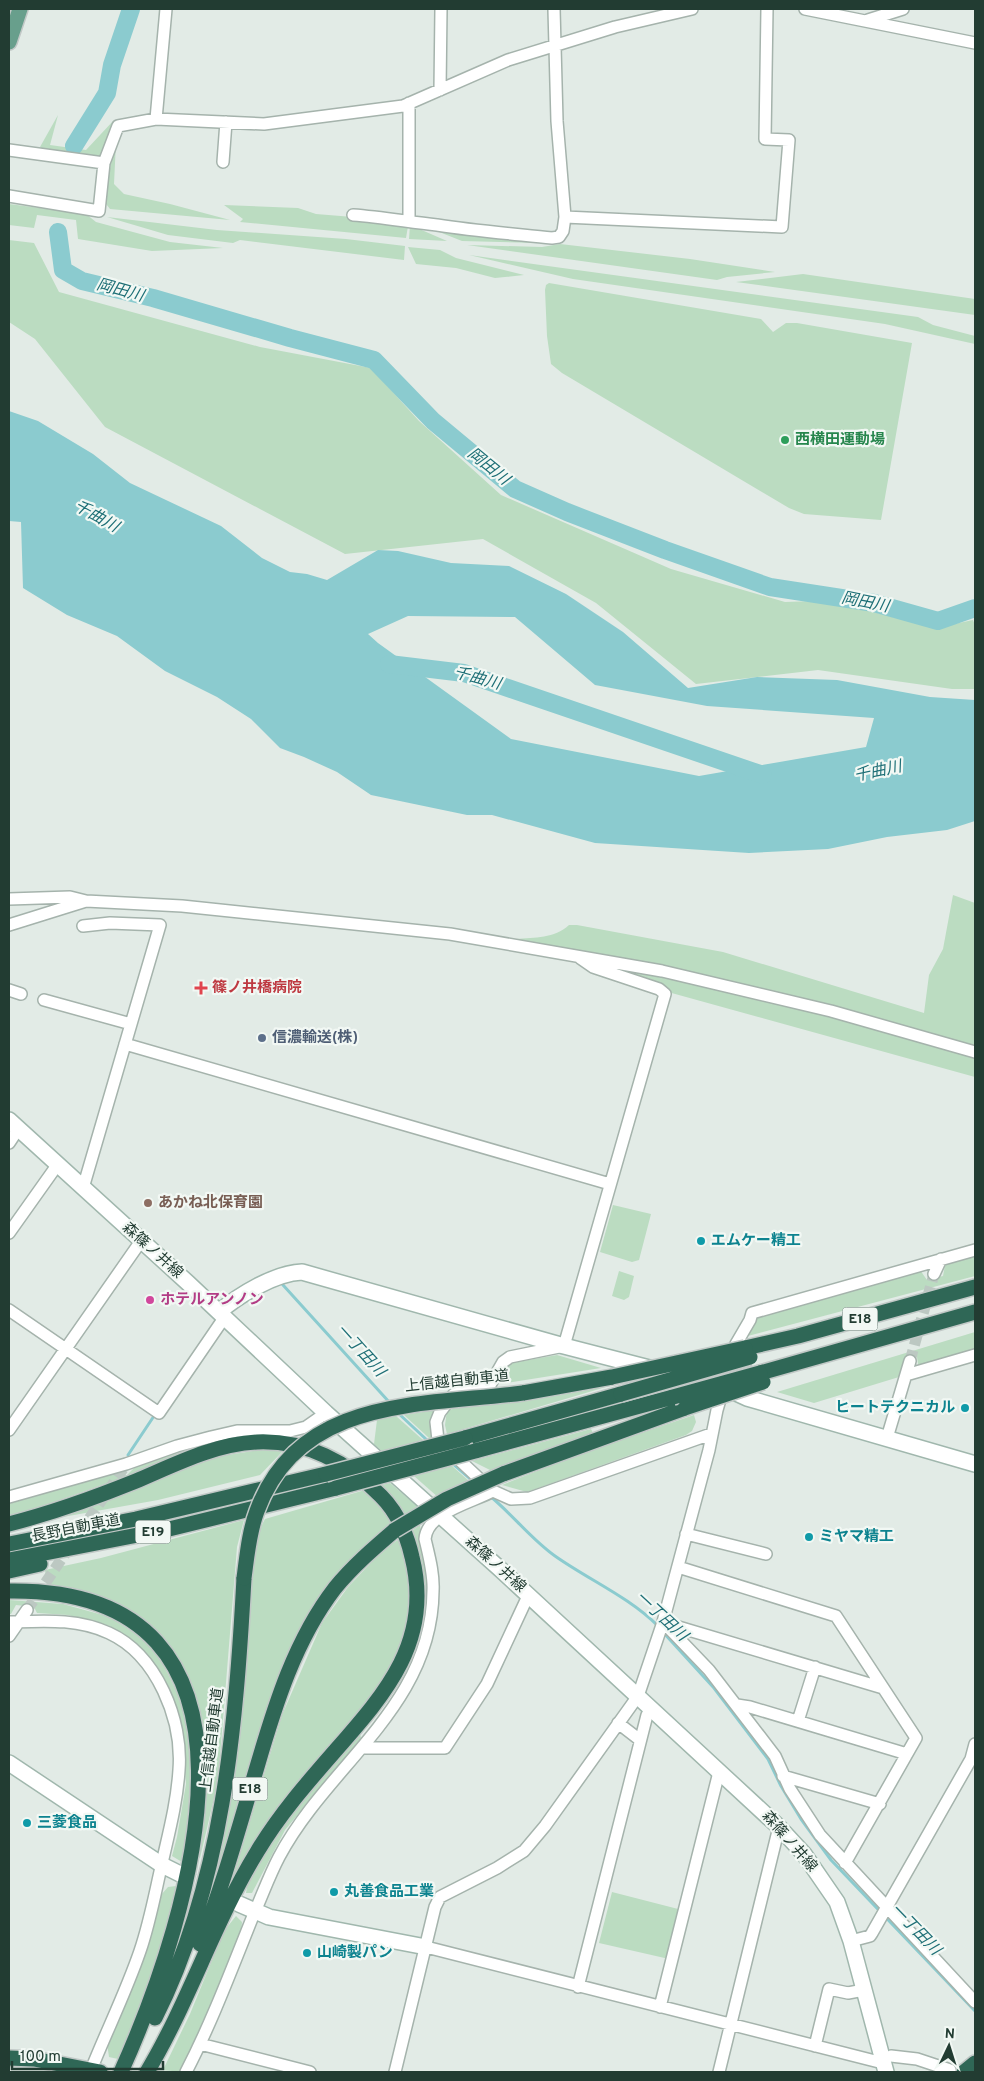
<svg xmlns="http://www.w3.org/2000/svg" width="984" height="2081" font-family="Overpass,'Noto Sans JP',sans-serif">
<rect width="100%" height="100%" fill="#e2ebe6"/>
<!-- green -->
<path fill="#bbdcc1" d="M58,115L50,145L86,150L114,120L101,155L95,158L46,151L40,147Z
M116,142L114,184L124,194L170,204L230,220L110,209L103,200Z
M9,204L86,214L96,222L170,242L223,248L152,251L78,239L76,220L37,215L34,228L9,225Z
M224,205L298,208L316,214L353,217L408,226L406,238L240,222L243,219Z
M107,217L217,230L346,239L405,246L404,260L240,240L233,243L168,235Z
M419,224L542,243L462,241Z
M410,225L447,241L409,239Z
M9,240L34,243L59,292L260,347L371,368L419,421L501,495L671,569L785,602L813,601L858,608L935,628L973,620L975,625V689H952L818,670L696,684L596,603L483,539L345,554L105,427L35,339L9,322Z
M560,244L690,259L775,272L727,277L717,280L467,245L542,247Z
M408,247L440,250L456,258L524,275L495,278L456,268L416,264Z
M469,255L918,317L933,325L975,336V344L885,324L573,279Z
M803,274L975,299V315L736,282Z
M549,283L761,319L773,332L786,323H797L912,343L881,520L804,514L789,508L562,373L551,364L547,336L545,290L546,285Z
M953,895L975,903V1047L657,965L516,939C535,937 554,939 569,925H577L723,952L924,1013L929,975L943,949Z
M601,966C728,989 852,1021 975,1058V1077L668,992Z
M613,1205L651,1214L639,1260L632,1262L600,1252Z
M975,1253V1276L744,1337L757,1317L920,1270L927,1280L943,1276L946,1260Z
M619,1271L634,1276L629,1297L624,1300L612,1296Z
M975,1332V1351L926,1365L918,1364L917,1357L904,1360L899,1377L814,1403L777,1392Z
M557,1355L601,1368L500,1384L508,1366L511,1363Z
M615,1381L616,1384L447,1434L445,1425L447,1410Z
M435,1410L430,1424L432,1438H429L404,1415Z
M694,1415L696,1422L692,1431L686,1435L527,1492L502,1485L580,1454Z
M396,1416L423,1440L382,1451L374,1444L377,1420Z
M591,1429L593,1433L492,1471L472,1461Z
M205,1444L164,1463L46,1505L9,1516V1504L108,1473L127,1475L138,1464Z
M266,1449L283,1451L260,1475L158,1500L46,1520L135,1489L215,1457Z
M452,1466L469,1481L439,1498L414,1476Z
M390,1483L418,1507L406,1515L382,1485Z
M365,1490L394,1522L358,1552L323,1594L232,1828L208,1903L217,1856L252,1573C255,1555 256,1535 265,1519Z
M244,1520L237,1547L218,1781L200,1858L198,1857C204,1802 214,1749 195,1695C193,1689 191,1680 187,1674C182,1665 175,1658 168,1650C135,1607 99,1596 47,1588L45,1570L101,1558Z
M420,1525C427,1571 429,1603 419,1649H416C428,1601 426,1578 412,1531Z
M401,1538L414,1592L399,1657L374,1697L230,1887L282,1715L322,1623L348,1587L384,1549Z
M9,1600L63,1604L110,1617L145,1640L159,1656L185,1708L193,1762L187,1833L182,1862L172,1856L177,1837L186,1784L183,1739L169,1687L147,1657L110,1626L68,1615L37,1613L34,1607L16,1605L11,1614H9Z
M360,1733L361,1738L285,1830L252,1893H246L248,1881L289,1816Z
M176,1886C165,1947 143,2003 118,2059L109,2057L107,2043L143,1955L161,1895L168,1887Z
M612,1892L682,1910L669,1959L599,1943Z
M236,1916L242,1922L241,1936L207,2021L182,2072L163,2070L190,2014L224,1931Z"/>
<!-- water -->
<path fill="#8bcbcf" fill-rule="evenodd" d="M9,411L38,421L93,454L130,483L221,526L262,558L290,572L307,574L327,580L378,550L398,551L451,563L509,566L566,594L623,632L688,688L757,677L837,680L930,697L975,700V821L947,830L887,837L828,849L749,853L595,843L492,815H467L371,795L337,772L304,757L280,748L251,719L217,697L165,671L117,636L67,615L23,588L21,522L9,521ZM408,616L515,617L595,685L707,706L874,718L866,747L699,776L511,739L378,643L368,634Z"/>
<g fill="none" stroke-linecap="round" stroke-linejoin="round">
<!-- stream -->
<path stroke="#8bcbcf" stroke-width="3" d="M283,1285L390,1403
M397,1412L429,1442
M128,1455L154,1416
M452,1463L474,1482
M490,1496C513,1515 531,1539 555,1556C589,1580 629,1597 658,1626
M662,1631L714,1688L768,1759L781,1786L801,1819L831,1860L975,2011"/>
<!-- river -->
<path stroke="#8bcbcf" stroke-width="18" d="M74,146L107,93L112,65L131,9
M58,232L63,270L82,281L153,298L290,338L374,360L433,421L515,489L567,512L665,550L770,587L874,603L938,621L975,608
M389,664L464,673L763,775"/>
<!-- street-tunnel -->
<path stroke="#bcc8c2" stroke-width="11" stroke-dasharray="11 5.5" stroke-linecap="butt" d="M910,1361L934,1274
M80,1532L123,1469
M27,1610L71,1545"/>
<!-- secondary-tunnel -->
<path stroke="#bcc8c2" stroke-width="15" stroke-dasharray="15 8" stroke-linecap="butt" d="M180,1874L230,1899"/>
<!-- street casing -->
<g stroke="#a5b3ac" stroke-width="14">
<path id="street" d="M805,9L975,43
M868,20L903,9
M440,90L441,9
M156,119L166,9
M9,150L104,163
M223,162L226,122
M9,196L99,211L104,163L118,126L156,119L264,124L403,106L508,60L615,27L692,9
M353,215C381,217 409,222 437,225C475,231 514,234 552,238L559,237L563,231L565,217L557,121L554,9
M565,217L782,227L789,140L765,139L767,9
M409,221V103
M9,899L70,897L86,901L182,906L450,934L662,971L831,1011L975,1052
M9,925L86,901
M9,990L21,994
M44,1000L131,1024
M125,1044L610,1184
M9,1143L19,1128
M83,1188L160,925L110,923L83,926
M9,1233L58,1164
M934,1274L941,1259
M9,1310L159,1413L224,1318
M906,1375L975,1355
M9,1430L141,1241
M887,1438L910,1361
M487,1486L438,1440L436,1422L440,1412L454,1394L490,1385L503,1362L510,1357L564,1346L665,994L659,989L593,967L580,958
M9,1497L126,1464L177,1446L211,1437L237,1431H290L306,1427L326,1413
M686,1534L766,1554
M678,1567L836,1616L916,1738L845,1863
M9,1622C43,1621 77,1618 109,1633C157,1655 183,1720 179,1770C177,1802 169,1832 162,1863C155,1893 150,1922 140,1951C126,1992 107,2030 91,2070
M663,1622L709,1670L775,1756L790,1789L820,1835L975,2002
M665,1623L883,1688
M9,1636L27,1610
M737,1705L750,1707L907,1754
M798,1721L815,1667
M618,1723L640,1740
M363,1748H445L487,1684L528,1596
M783,1776L880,1804
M851,1941L870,1936L872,1933L971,1759L975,1744
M426,1947L883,2063
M578,1987L647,1715
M660,2007L719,1772
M200,2044L310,2072
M815,2046L829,1989L848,1993L864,1990
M891,2056L917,2059L950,2070
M186,2072C212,2022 232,1968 253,1916C262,1896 269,1876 279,1857C328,1764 432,1707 433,1591C434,1574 429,1556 425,1539C427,1512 473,1502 493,1491L511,1499L530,1498L711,1434
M395,2072L435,1907L440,1897L497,1868L524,1851L545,1826L638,1696L663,1622L709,1450L717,1410L736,1344L750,1320L752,1313L975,1250
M719,2072L779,1827"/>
</g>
<!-- secondary casing -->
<g stroke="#a0b7ad" stroke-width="18">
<path id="secondary" d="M9,1120L188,1283L326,1413L500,1569L779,1827L804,1854L837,1902L851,1941L886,2072
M219,1312C239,1295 275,1273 302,1272L564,1346L723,1387L747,1398L975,1464
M9,1763L162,1865L180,1874
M239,1904L269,1917L426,1947"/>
</g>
<!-- primary casing -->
<g stroke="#c1c8c6" stroke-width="18">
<path id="primary" d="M9,42L20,9"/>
</g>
<!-- highway casing -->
<g stroke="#c1c8c6" stroke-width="18">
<path id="highway" d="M745,1348L798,1336L975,1287
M760,1373L975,1312
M523,1393L612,1377
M465,1438L621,1394
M475,1451L673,1397
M503,1474L685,1408
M9,1524C52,1513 94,1498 136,1481C174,1465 214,1444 257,1442C305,1440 348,1462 381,1496C397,1512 407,1535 412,1557C433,1640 386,1693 335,1751C307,1783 279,1815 257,1852C214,1922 189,2002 147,2072
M9,1544L136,1519L326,1474
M9,1560L169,1529L336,1488
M9,1571L40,1564
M9,1591C294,1587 192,1914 121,2072
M200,1944C223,1886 239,1827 257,1767C275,1705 295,1640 335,1588C353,1566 374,1548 395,1530
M155,2018C223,1882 236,1727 244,1578
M9,2058L34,2059L100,2072
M964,2072L975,2063"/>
</g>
<!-- street -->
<use href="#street" stroke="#fff" stroke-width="11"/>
<!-- secondary -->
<use href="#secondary" stroke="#fff" stroke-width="15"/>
<!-- primary -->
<use href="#primary" stroke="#689f8c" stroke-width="15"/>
<!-- highway -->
<use href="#highway" stroke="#2f6756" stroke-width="15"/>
<!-- highway-bridge casing -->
<g stroke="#c1c8c6" stroke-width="18" stroke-linecap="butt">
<path id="highway-bridge" d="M612,1377L745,1348
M621,1394L750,1357
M673,1397L760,1373
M685,1408L763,1382
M326,1474L465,1438
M336,1488L475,1451
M395,1530L447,1499L503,1474
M244,1578C247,1556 249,1532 257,1511C299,1396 423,1406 523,1393"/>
</g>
<!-- highway-bridge -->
<use href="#highway-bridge" stroke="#2f6756" stroke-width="15"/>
</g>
<!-- markers -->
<circle fill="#2e9e5b" stroke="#f2f8f4" stroke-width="2" cx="785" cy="440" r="5"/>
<path fill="#e0444e" stroke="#f2f8f4" stroke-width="2" d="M198.5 980.5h5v5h5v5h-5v5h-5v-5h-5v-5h5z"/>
<circle fill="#5c6f8a" stroke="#f2f8f4" stroke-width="2" cx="262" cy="1038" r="5"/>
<circle fill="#8d6e63" stroke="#f2f8f4" stroke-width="2" cx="148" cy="1203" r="5"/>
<g fill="#0f9aa8" stroke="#f2f8f4" stroke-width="2">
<circle cx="701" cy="1241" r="5"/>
<circle cx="965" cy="1408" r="5"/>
<circle cx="809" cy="1537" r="5"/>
<circle cx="27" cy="1823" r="5"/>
<circle cx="334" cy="1892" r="5"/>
<circle cx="307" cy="1953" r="5"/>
</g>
<circle fill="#d1479c" stroke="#f2f8f4" stroke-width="2" cx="150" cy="1300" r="5"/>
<g text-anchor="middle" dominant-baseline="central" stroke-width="4.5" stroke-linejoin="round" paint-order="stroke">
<!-- shield labels -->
<g fill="#f2f8f4" stroke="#60746c" stroke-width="1">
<rect x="842.5" y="1307.5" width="35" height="23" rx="4"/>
<rect x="135.5" y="1520.5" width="35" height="23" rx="4"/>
<rect x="232.5" y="1777.5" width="35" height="23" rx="4"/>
</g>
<g font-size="14" font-weight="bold" fill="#223c32">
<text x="860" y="1319">E18</text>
<text x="153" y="1532">E19</text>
<text x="250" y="1789">E18</text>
</g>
<!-- leisure labels -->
<g font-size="15" font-weight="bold" fill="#27864d" stroke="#f2f8f4" text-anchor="start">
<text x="795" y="440">西横田運動場</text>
</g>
<!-- health labels -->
<g font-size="15" font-weight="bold" fill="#be3a42" stroke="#f2f8f4" text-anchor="start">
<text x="212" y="988">篠ノ井橋病院</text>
</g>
<!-- service labels -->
<g font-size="15" font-weight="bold" fill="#4e5e75" stroke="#f2f8f4" text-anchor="start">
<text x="272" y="1038">信濃輸送(株)</text>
</g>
<!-- education labels -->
<g font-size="15" font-weight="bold" fill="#785e54" stroke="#f2f8f4" text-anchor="start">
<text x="158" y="1203">あかね北保育園</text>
</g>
<!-- culture labels -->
<g font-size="15" font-weight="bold" fill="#0d838f" stroke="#f2f8f4" text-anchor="start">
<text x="711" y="1241">エムケー精工</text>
<text x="955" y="1408" text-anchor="end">ヒートテクニカル</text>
<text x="819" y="1537">ミヤマ精工</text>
<text x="37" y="1823">三菱食品</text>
<text x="344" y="1892">丸善食品工業</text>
<text x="317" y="1953">山崎製パン</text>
</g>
<!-- street labels -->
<g font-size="15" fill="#223c32" stroke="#f2f8f4">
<text transform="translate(152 1251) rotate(42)">森篠ノ井線</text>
<text transform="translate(457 1382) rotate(-6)">上信越自動車道</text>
<text transform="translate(76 1529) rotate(-11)">長野自動車道</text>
<text transform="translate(495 1565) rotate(42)">森篠ノ井線</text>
<text transform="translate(213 1740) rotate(-83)">上信越自動車道</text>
<text transform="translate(789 1842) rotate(49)">森篠ノ井線</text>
</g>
<!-- hotel labels -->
<g font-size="15" font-weight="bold" fill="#b23c85" stroke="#f2f8f4" text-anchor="start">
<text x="160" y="1300">ホテルアンノン</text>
</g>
<!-- water labels -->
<g font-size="16" font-style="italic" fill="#1e6f76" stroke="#f2f8f4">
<text transform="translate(120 291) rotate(15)">岡田川</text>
<text transform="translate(488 467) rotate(39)">岡田川</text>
<text transform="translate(96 517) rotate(29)">千曲川</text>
<text transform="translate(865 603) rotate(11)">岡田川</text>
<text transform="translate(477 679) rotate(15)">千曲川</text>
<text transform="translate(878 772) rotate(-12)">千曲川</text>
<text transform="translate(360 1351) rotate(48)">一丁田川</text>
<text transform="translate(661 1617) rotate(43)">一丁田川</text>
<text transform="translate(915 1930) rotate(46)">一丁田川</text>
</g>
</g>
<!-- border -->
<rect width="984" height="2081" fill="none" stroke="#223c32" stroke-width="20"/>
<!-- north arrow -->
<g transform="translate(949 2046) rotate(4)" stroke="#f2f8f4" stroke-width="4" paint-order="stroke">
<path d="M0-4L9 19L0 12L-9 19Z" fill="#223c32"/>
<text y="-8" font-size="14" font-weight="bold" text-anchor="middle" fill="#223c32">N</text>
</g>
<!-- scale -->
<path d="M12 2061v8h151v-8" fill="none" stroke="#223c32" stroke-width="2.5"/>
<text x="20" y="2061" font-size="15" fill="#223c32" stroke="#f2f8f4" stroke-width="4" paint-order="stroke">100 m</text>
</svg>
